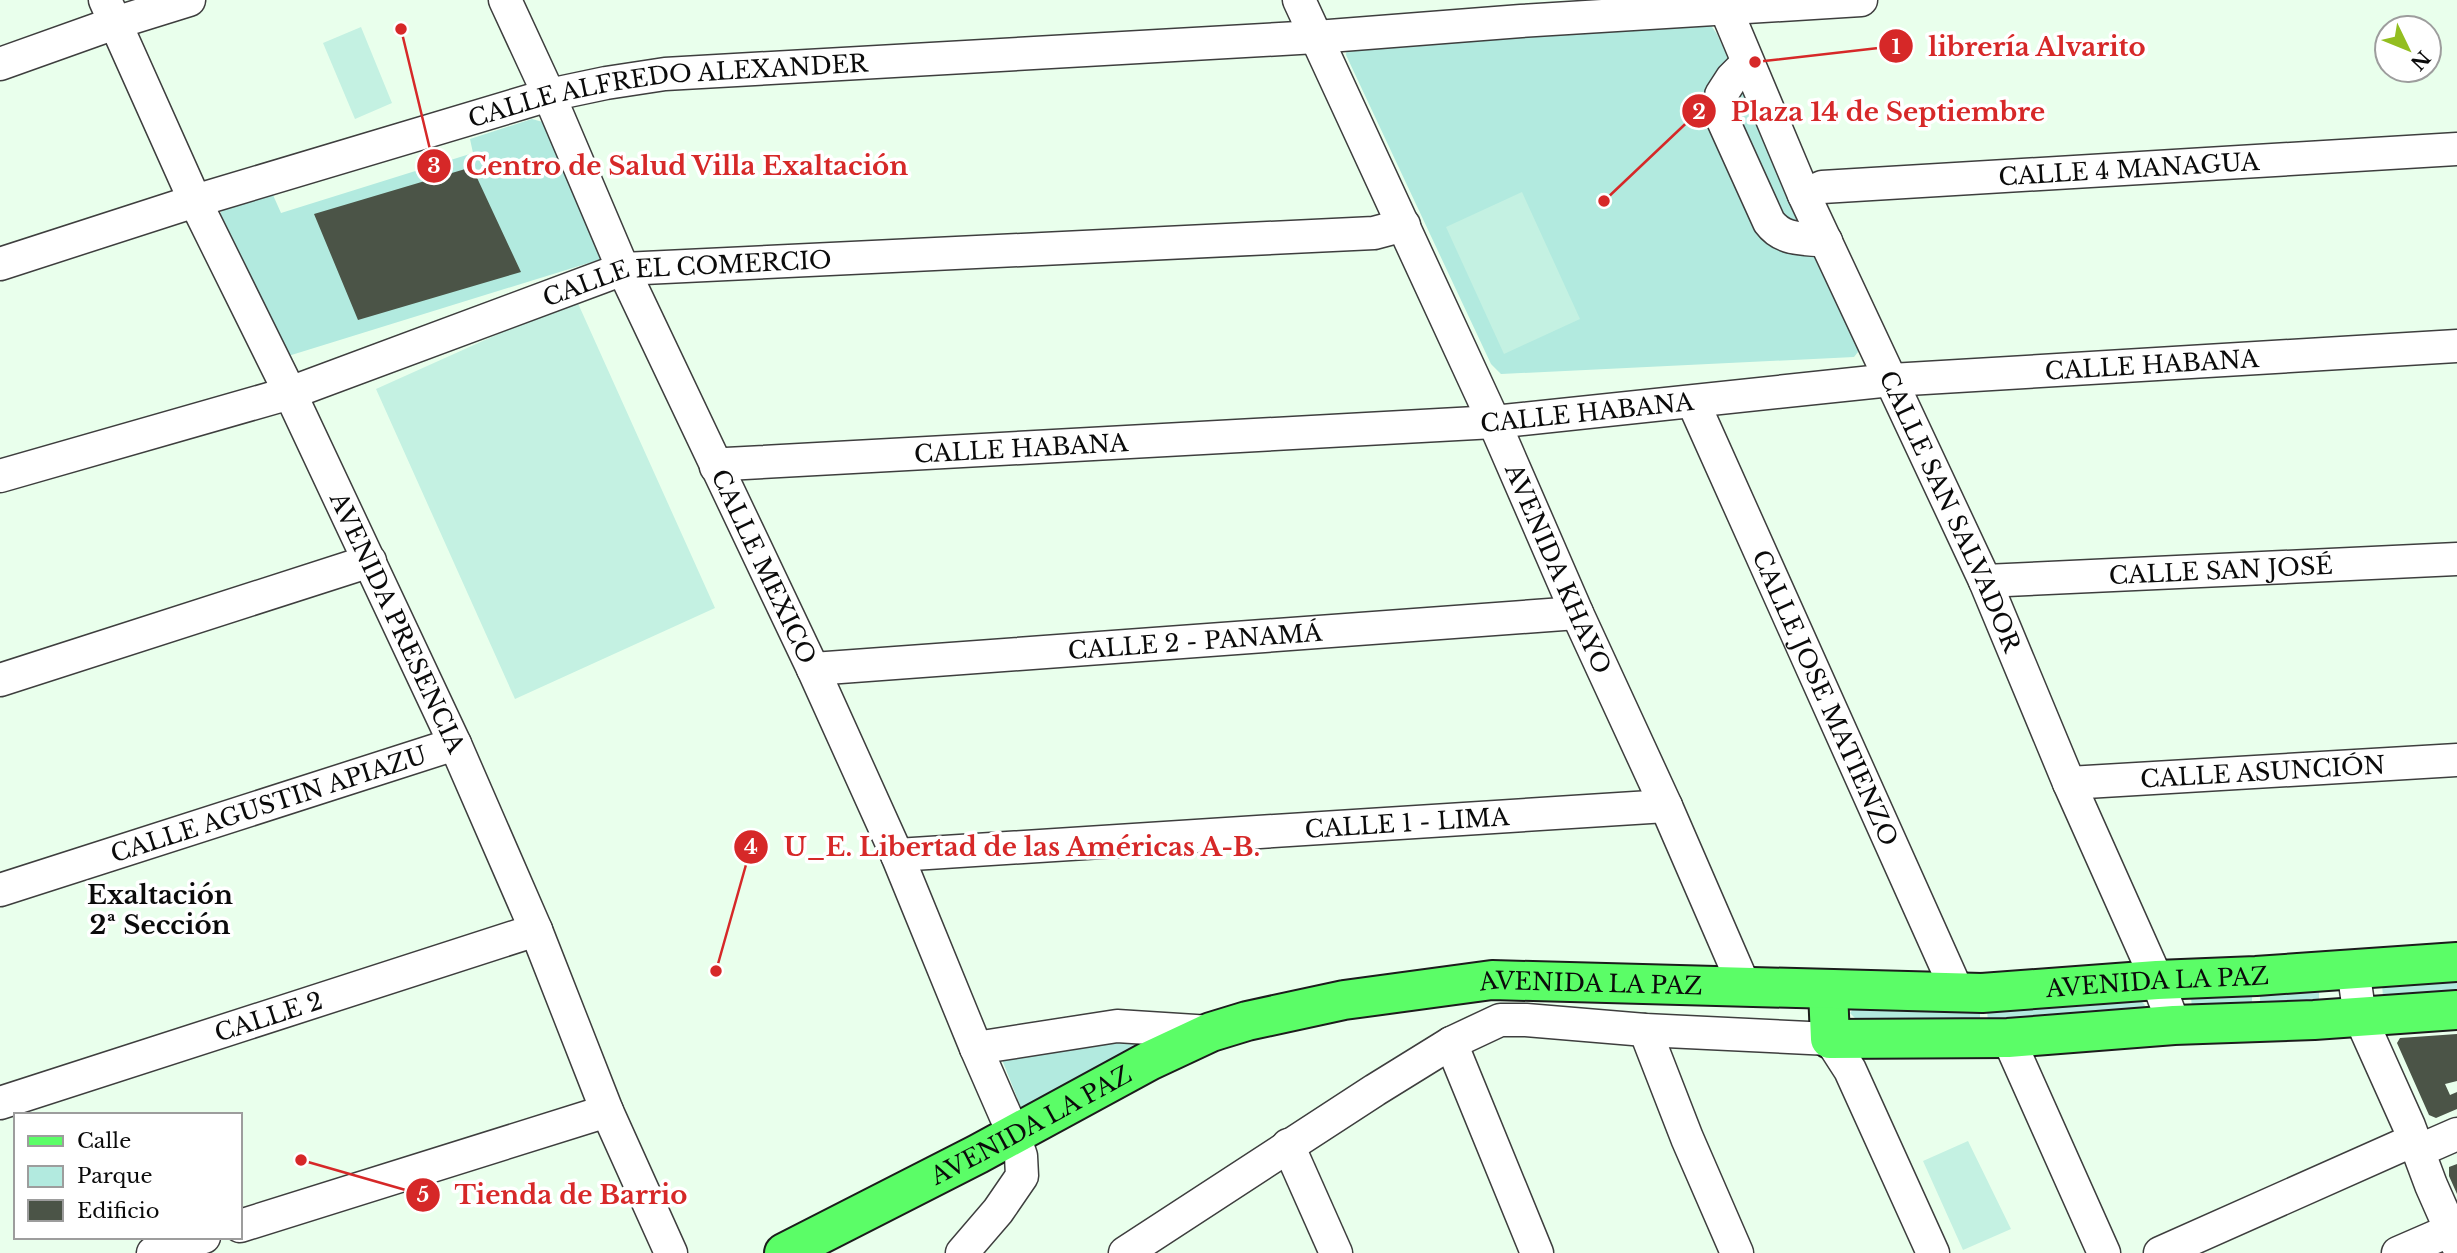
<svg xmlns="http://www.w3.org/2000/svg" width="2457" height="1253" font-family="'Libre Baskerville',serif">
<rect width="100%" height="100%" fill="#e9ffec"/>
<!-- green -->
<path fill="#b2eadf" d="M1705,17L1717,34L1862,347L1854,357L1501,374L1491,364L1346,55L1348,40Z
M532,119L550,124L608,257L285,357L219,220L222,209L273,195L281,213L473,153L470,139Z
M2457,980V992L2383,997L2382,984Z
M2319,989V1000L2260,1004V993Z
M2252,993V1004L2192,1009L2191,997Z
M2139,999L2145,1005L2143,1009L1988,1022L1987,1010Z
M1855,1007L1980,1011V1022L1856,1019L1850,1013Z
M1101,1039L1154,1045L1022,1110L1001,1057Z"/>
<!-- pitch -->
<path fill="#c4f1e2" d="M361,27L392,103L355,119L323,43Z
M1522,192L1580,319L1504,354L1446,227Z
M576,299L715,608L515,699L376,389Z
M1968,1141L2011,1229L1963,1250L1923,1161Z"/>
<!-- building -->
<path fill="#4b5447" d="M472,167L521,272L358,320L314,214Z
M2457,1034V1081L2445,1084L2450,1095L2457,1092V1109L2436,1118L2429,1115L2397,1043L2400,1038Z
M2457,1164V1194L2449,1176V1167Z"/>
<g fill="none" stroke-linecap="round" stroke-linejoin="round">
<!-- minor casing -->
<g stroke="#3e3e3e" stroke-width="35">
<g id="minor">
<path id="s1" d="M105,0L195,201L290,393L455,744L536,930L607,1111L671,1253"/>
<path id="s2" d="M505,0L549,95L623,269L813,669L897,855L976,1048L1014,1135L1021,1156L1022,1176L998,1211L962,1253"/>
<path id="s3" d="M1299,0L1494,422L1577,613L1666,806L1745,988"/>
<path id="s4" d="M1722,0L1804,195L1985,581L2069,783L2157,980L2174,1025"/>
<path d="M1747,63L1732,78L1721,95V116L1769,222C1783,241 1803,238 1826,241"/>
<path d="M0,64L115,23L189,0"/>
<path id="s5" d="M1804,195L1822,187L2457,149"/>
<path id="s6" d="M0,264L195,201L549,95L606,83L665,74L1316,37L1521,21L1861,0"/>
<path id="s7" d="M1693,402L1958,993"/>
<path id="s8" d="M716,467L726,464L1494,422L1891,380L2457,346"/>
<path id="s9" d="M0,476L290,393L623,269L1374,233L1404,225"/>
<path id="s10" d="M1985,581L2457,559"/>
<path id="s11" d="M813,669L1577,613"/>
<path d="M0,680L370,561"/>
<path id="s12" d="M2069,783L2457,760"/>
<path id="s13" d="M897,855L1666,806"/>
<path id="s14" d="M0,890L455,744"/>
<path d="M2353,969L2360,1017L2409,1126L2431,1185L2457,1244"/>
<path d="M1645,1030L1687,1138L1737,1253"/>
<path d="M2008,1038L2104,1253"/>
<path d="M1451,1043L1537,1253"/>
<path d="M976,1048L1117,1026L1211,1032"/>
<path id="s15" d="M0,1103L536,930"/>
<path d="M1288,1145L1336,1253"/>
<path d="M2418,1151L2457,1134"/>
<path d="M240,1226L607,1111"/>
<path d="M153,1253L204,1237"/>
<path d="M1125,1253L1375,1090L1451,1043L1500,1020H1526L1645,1030L1830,1039L1850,1070L1933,1253"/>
<path d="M2160,1253L2414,1140"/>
<path d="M2398,1253L2451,1230"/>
</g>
</g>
<!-- major casing -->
<g stroke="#1c1c1c" stroke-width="42">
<g id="major">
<path d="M1828,990L1830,1039L2008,1038L2174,1025L2314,1020L2457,1010"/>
<path id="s16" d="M784,1253L978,1154L1149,1061L1211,1032L1247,1021L1344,1000L1492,980L1982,993L2157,980L2256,976L2457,962"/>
</g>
</g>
<!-- minor -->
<use href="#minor" stroke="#fff" stroke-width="32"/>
<!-- major -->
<use href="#major" stroke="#5bfd67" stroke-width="38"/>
</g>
<g text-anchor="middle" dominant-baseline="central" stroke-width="7" stroke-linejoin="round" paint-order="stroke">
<!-- street labels -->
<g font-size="24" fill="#0b0b0b" stroke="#fff">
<text stroke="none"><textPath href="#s6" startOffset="693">CALLE ALFREDO ALEXANDER</textPath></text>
<text stroke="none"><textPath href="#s5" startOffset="327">CALLE 4 MANAGUA</textPath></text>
<text stroke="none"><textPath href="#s9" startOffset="719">CALLE EL COMERCIO</textPath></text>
<text stroke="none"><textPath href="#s8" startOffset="1440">CALLE HABANA</textPath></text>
<text stroke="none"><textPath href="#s8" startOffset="873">CALLE HABANA</textPath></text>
<text stroke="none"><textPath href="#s8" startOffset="306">CALLE HABANA</textPath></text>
<text stroke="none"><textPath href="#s4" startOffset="560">CALLE SAN SALVADOR</textPath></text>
<text stroke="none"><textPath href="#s2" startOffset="623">CALLE MEXICO</textPath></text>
<text stroke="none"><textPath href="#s3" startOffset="625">AVENIDA KHAYO</textPath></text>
<text stroke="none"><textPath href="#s10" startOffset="236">CALLE SAN JOSÉ</textPath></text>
<text stroke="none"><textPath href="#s1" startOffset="688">AVENIDA PRESENCIA</textPath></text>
<text stroke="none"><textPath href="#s11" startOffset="383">CALLE 2 - PANAMÁ</textPath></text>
<text stroke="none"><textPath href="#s7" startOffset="324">CALLE JOSE MATIENZO</textPath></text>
<text stroke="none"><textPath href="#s12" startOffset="194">CALLE ASUNCIÓN</textPath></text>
<text stroke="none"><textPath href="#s14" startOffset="282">CALLE AGUSTIN APIAZU</textPath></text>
<text stroke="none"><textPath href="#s13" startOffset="511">CALLE 1 - LIMA</textPath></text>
<text stroke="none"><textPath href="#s16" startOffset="1433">AVENIDA LA PAZ</textPath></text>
<text stroke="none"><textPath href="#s16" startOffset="866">AVENIDA LA PAZ</textPath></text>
<text stroke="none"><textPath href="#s15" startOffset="282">CALLE 2</textPath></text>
<text stroke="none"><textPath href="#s16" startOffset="278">AVENIDA LA PAZ</textPath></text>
</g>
<!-- neighbourhood labels -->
<g font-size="26" font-weight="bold" fill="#0b0b0b" stroke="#fff">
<text x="160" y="895">Exaltación<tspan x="160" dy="30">2ª Sección</tspan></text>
</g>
</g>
<!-- callouts -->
<path fill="none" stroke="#d62828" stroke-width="2.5" d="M1755 62L1896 46M1604 201L1699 111M401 29L434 166M716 971L751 847M301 1160L423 1195"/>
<g fill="#d62828" stroke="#fff" stroke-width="2.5">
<circle cx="1755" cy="62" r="7"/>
<circle cx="1604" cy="201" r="7"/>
<circle cx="401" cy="29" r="7"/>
<circle cx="716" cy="971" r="7"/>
<circle cx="301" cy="1160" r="7"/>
<circle cx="1896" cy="46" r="18"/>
<circle cx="1699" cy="111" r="18"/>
<circle cx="434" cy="166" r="18"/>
<circle cx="751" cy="847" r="18"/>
<circle cx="423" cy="1195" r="18"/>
</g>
<g font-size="21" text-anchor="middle" font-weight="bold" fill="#fff">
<text x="1896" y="54">1</text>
<text x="1699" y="119">2</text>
<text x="434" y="173">3</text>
<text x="751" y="854">4</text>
<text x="423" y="1202">5</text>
</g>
<g font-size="26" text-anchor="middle" font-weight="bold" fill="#d62828" stroke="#fff" stroke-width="7" stroke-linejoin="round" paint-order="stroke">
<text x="2037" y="56">librería Alvarito</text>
<text x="1888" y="121">Plaza 14 de Septiembre</text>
<text x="687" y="175">Centro de Salud Villa Exaltación</text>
<text x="1022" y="856">U_E. Libertad de las Américas A-B.</text>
<text x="571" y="1204">Tienda de Barrio</text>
</g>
<!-- legend -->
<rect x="14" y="1113" width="228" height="126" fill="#ffffff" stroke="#9d9d9d" stroke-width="2"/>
<rect x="28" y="1136" width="35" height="10" fill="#5bfd67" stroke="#9d9d9d" stroke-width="2"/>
<text x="77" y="1148" font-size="21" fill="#0b0b0b">Calle</text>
<rect x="28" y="1166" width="35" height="21" fill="#b2eadf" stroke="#9d9d9d" stroke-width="2"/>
<text x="77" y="1183" font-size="21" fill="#0b0b0b">Parque</text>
<rect x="28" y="1200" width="35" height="21" fill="#4b5447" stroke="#9d9d9d" stroke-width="2"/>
<text x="77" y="1218" font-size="21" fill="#0b0b0b">Edificio</text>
<!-- north arrow -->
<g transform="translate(2408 49) rotate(133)"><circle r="33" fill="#ffffff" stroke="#9d9d9d" stroke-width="2"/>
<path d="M0-5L12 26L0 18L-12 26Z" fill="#93be20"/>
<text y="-10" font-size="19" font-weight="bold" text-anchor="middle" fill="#0b0b0b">N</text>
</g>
</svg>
